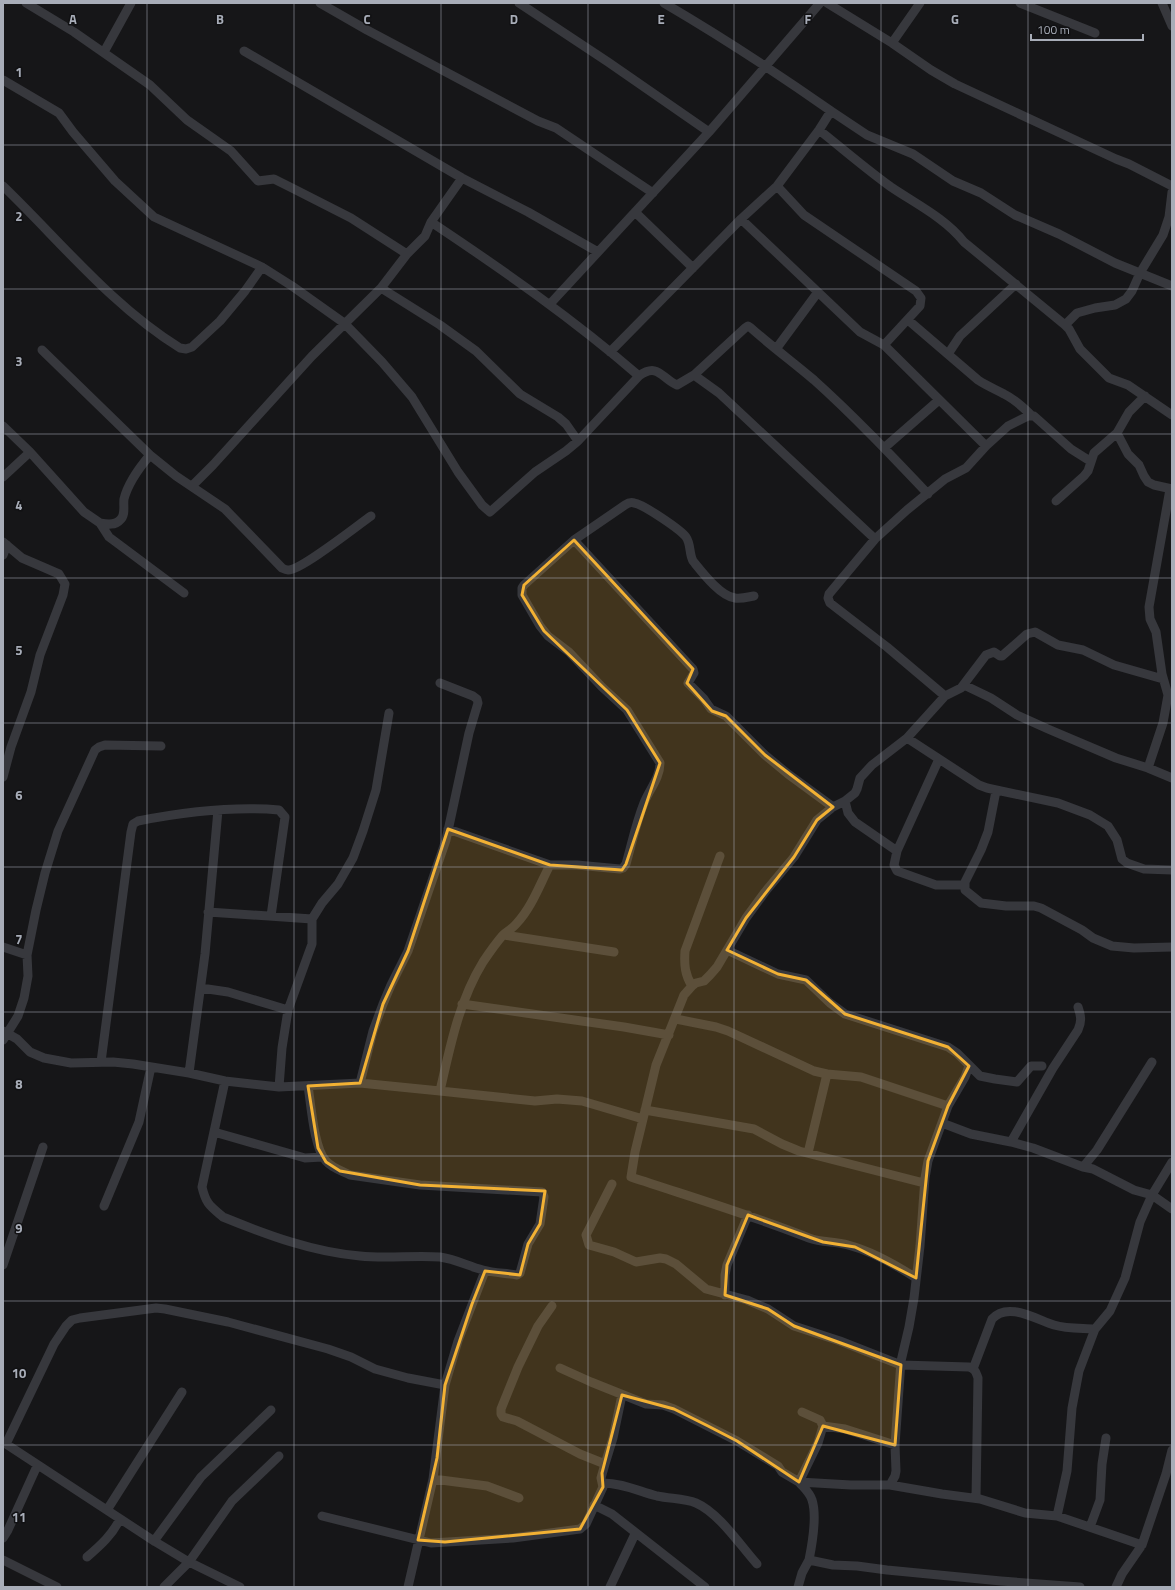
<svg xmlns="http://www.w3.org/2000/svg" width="1175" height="1590" font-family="'Titillium Web',sans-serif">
<rect width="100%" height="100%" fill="#161618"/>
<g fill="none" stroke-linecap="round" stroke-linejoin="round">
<!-- minor -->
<path stroke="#37383d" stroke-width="9" d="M26,3L74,32L150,85L187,120L231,151L258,181L274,179L294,189L351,218L407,254
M320,3L367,30L538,121L556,128L653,193
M519,3L608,62L709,132
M827,3L892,43L931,70L955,84L1116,159L1129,164L1172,186
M1020,3L1095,33
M1162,3L1172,26
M892,43L920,3
M244,51L462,178L528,212L598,252
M104,52L131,3
M3,80L59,113L73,132L115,181L154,217L262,267L292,286L344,323L382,362L412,397L458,472L482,505L490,512L535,472L566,451L578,441L639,376
M831,111L867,135L913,154L953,181L981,193L1015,215L1059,234L1115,263L1172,286
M819,130C843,149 866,169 891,187C916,204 945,218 964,242L1065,325
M3,186C60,241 112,306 180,348L186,349L192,347L220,321L245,291L262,267
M777,186L804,215L916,291L921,298L920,306L884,345
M1172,192L1169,217L1163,235L1140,273L1132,291L1126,299L1115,305L1095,308L1077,313L1065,325L1069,329L1080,349L1109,378L1128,385L1172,415
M635,212L693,268
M741,219L860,332L884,345L986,446
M431,222C503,270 573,319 639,376C658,362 662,379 677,385L694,375L719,393L875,539
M381,288L440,325L476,351L520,394L558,417L566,424L578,441
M550,304L709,132L820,3
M908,320L978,380C987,386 995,389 1004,394C1014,399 1023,407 1031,415
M776,349L818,292
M42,350L150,455L176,476L225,509L282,568C284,569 286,570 288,570C300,571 358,525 371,516
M610,352L741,219L777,186L819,130L831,111C777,73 722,37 664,3
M948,354L960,336L1016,284
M694,375L745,328L748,326L751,328C771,346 793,362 814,380C854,416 891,455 928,494
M3,426L30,452L84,512L100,523L109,537L184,593
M1117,433L1128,454L1139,465L1144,476L1148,482L1154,485L1172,489
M884,448L939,400
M3,477L30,452
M192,486L213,465L312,356L381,288L407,254L425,236L431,222L462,178
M1056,501L1084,476L1088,471L1094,453L1117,433L1129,412L1145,396
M100,523C106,524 115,526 120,520C126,515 123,506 124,499C128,483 139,468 150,455
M574,540L693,669L694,673L688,683L704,699L711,709L726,716L765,755L788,774L833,807
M3,542L22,558L59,574L65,584L63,595L40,655L31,692L11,747L3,777
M3,555L7,545
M964,685L991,698L1017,715L1048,729L1116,758L1148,768L1172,778
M945,696L887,647L830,603L828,598L829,594L875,539L907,510L945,479L966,468L986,446L1008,426L1028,416H1034L1071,449L1090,461
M907,738L979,785L987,788L1058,803L1090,815L1108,826L1117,840L1122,859L1127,863L1144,869L1172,870
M939,759L897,851L894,865L897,871L936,885H964
M1148,768L1163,723L1168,695L1162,674L1156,632L1150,619L1149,607L1170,489
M996,791L988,832L981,850L965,882V890L981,903L1006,906H1034L1041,908L1082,930L1093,938L1112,946L1134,948L1172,947
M845,801L848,813L855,822L897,851
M448,829L550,865
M208,912L312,919
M504,935L614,952
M3,947L27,955
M727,950L778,974L806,980L830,1003L845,1014L948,1047L957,1053L980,1076L995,1079L1017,1082L1031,1066H1042
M692,986C685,975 684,965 685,951L720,856
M201,988L228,992L288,1010
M462,1004L624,1027L669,1035
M676,1019L716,1027L728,1031L814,1071L827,1074L861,1077L948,1106
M3,1031L17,1039L30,1052L44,1058L71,1063L113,1062L133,1064L189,1073L225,1081L279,1087L360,1083L440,1091C450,1047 459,1001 483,962C489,953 496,943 503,935C508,931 513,928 517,923C532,907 540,884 550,865H577L620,869L623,868L626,864C632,843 636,823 644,803C649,790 660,778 660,763L627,710L602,687L569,652L548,636L540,626L522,595V588L524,585L574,540L625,505C628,503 631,502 634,503C643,504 681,530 686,537C691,544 689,554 693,561C702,572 720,596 735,598C741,599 748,597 754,596
M3,1040L18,1016L24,998L28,976L27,955L36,910L45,873L58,831L95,750L99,747L105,745L161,746
M101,1062L131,832L133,824L138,821C184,812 232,806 279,810L285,817L271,916
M189,1073L205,954L218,810
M225,1081L202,1187C206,1204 210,1206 223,1217C267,1235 313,1252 360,1256C387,1259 413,1255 440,1257C455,1259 468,1266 483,1270C494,1273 506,1273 517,1275L520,1273L528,1244L540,1224L544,1197L542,1192L420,1185L350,1175C342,1171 332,1168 326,1161C314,1149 311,1104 308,1086
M360,1083L373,1031L383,1004L391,985L408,951L446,840L469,733L478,703L477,699L473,696L440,683
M279,1087L282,1048L288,1010L312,944V919L322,903L338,884L353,858L363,831L376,790L389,713
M440,1091L535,1101L557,1099L582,1101L643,1119L635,1152L631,1177C691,1197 751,1215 809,1238C822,1243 835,1241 848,1245C871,1251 896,1265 916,1278
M645,1110L754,1129L782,1144L799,1151L924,1183
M643,1119L656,1065L684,995L692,986L696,983L704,981L710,975L717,967L746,918L765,892L794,857L817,820L833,807L845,801L855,793L857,789L860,778L872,765L907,738L945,696L961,688L986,655L994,652L1000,656H1002L1027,634L1035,632L1058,645L1083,650L1114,665L1163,679
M942,1123L971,1134L1011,1142L1033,1148L1083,1167L1093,1169L1134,1190L1152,1195L1172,1209
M214,1132L305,1158L322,1157
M1011,1142L1053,1068L1078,1030C1082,1021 1081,1016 1078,1007
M808,1153L827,1074
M1083,1167L1097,1150L1152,1062
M612,1184L586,1235L589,1245L614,1252L636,1262L660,1258L666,1259L676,1264L706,1289L747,1300L768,1309L794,1326L840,1341L901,1365L969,1367C975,1369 976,1372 978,1378L976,1498
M104,1206L139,1122L151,1067
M3,1265L43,1147
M725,1295V1275L727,1265L748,1215
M560,1368L591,1382L646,1404L663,1405L674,1409L737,1441L778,1466L782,1472L799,1482L851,1485H890L942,1494L980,1499L1025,1513L1057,1516L1142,1545
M973,1369L992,1319C1008,1301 1037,1320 1054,1325C1067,1329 1082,1328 1095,1329
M802,1412L820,1420L823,1426L818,1443L799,1482C804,1488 810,1493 812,1500C817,1515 812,1545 809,1560L833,1565L857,1566L887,1570L1001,1581L1080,1587
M823,1426L845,1429L895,1445
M3,1442L154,1541L189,1562L240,1587
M6,1444L54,1344L66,1326L72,1320L80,1318L156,1308L165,1309L228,1322L328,1349L351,1357L375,1369L408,1378L445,1385
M605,1464L613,1438L622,1395
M433,1479L487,1486L519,1498
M603,1483C622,1483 638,1491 657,1496C670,1499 684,1498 696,1503C719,1513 740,1545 757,1564
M890,1485L895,1476L896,1471L895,1445L901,1361L909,1327L914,1298L920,1246L925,1178L928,1161L948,1106L965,1077L969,1066
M594,1505L612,1514L705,1587
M107,1510L182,1392
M322,1516L431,1543L513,1538L580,1529L586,1524L603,1487L601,1478L605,1464L580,1454L517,1421L503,1417L501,1414V1409L518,1367L538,1326L552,1306
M1057,1516L1067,1471L1072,1408L1079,1371L1095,1329L1110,1311L1125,1278L1140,1222L1152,1195L1172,1162
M1090,1527L1100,1500L1102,1464L1106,1438
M3,1538L8,1530L37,1466
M154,1541L201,1477L271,1410
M87,1557C101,1545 112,1535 120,1519
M3,1560L57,1587
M164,1587L189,1562L232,1501L279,1456
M408,1587L433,1479L445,1385L458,1341L485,1271
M610,1587L635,1534
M798,1587L802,1573L809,1560
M1116,1587L1122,1574L1142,1545L1166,1474L1172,1450"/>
</g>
<!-- marked area -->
<path fill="#f2b134" fill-opacity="0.2" stroke="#f2b134" stroke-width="3" stroke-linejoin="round" d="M574,540L693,669L687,683L712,711L726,716L765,755L833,807L817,820L794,857L746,918L727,950L778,974L806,980L845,1014L948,1047L969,1066L948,1106L928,1161L916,1278L855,1247L823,1242L748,1215L727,1265L725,1295L768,1309L794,1326L901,1365L895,1445L823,1426L799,1482L737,1441L708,1426L674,1409L622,1395L602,1473L603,1487L580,1529L445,1542L418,1540L437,1458L445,1385L472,1304L485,1271L520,1275L528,1244L540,1224L545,1191L420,1185L340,1171L326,1162L318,1148L308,1086L360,1083L383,1004L408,951L448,829L550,865L622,870L626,864L660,763L627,710L544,631L522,595L524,585Z"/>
<!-- grid -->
<path fill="none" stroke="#a8adb8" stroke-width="1" stroke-opacity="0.55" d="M147,3V1587M294,3V1587M441,3V1587M588,3V1587M734,3V1587M881,3V1587M1028,3V1587M3,145H1172M3,289H1172M3,434H1172M3,578H1172M3,723H1172M3,867H1172M3,1012H1172M3,1156H1172M3,1301H1172M3,1445H1172"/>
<g font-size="13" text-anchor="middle" font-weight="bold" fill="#a8adb8" stroke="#111113" stroke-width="3" stroke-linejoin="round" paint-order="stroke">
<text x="73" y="24">A</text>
<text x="220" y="24">B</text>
<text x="367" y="24">C</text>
<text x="514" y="24">D</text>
<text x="661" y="24">E</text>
<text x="808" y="24">F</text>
<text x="955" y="24">G</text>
<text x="19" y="77">1</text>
<text x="19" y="221">2</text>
<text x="19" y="366">3</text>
<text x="19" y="510">4</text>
<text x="19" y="655">5</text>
<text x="19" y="800">6</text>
<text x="19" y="944">7</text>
<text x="19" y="1089">8</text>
<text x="19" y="1233">9</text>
<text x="19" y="1378">10</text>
<text x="19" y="1522">11</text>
</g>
<!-- border -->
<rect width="1175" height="1590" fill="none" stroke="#a8adb8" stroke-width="8"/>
<!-- scale -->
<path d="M1031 34v6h112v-6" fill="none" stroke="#a8adb8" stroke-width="2"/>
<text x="1037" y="34" font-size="12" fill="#a8adb8" stroke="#111113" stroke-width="3" paint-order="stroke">100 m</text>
</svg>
